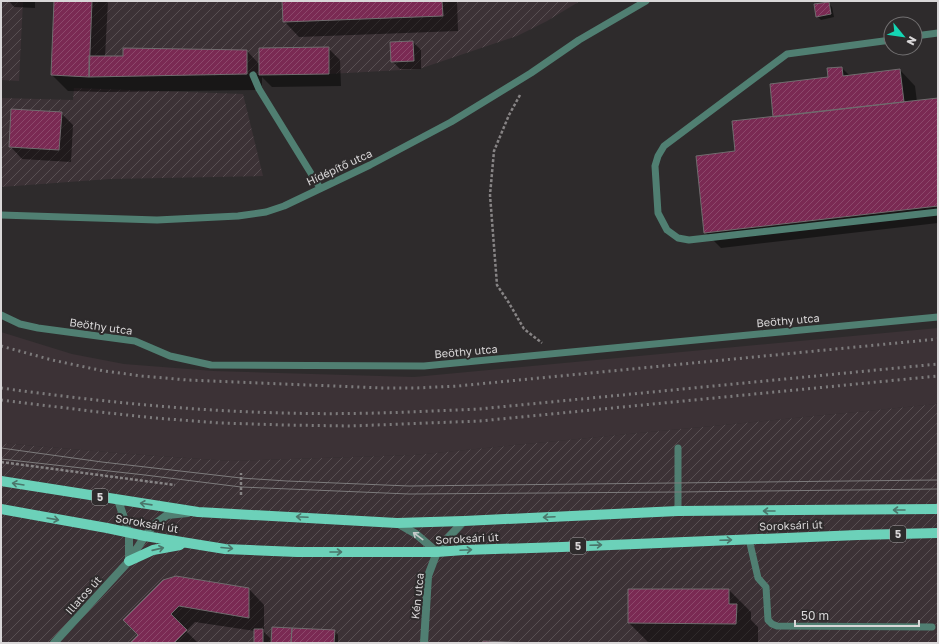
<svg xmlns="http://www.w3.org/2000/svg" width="939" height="644" font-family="'Golos Text',sans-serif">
<defs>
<pattern id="industrial-furrows" width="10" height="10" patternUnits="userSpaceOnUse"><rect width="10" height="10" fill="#3c3236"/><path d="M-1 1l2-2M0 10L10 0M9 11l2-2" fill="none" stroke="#584f52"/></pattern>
<pattern id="building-hatch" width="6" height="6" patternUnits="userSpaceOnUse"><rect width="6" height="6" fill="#7a2a53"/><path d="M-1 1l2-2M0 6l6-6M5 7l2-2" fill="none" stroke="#8c486b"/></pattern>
</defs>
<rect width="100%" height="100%" fill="#2e2b2c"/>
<!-- built -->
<path fill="#3c3236" d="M938,328V404L414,455L230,461L129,454L1,443V332L72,354L124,364L214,371L414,377Z"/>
<!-- industrial -->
<path fill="url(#industrial-furrows)" d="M1,1H23L19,81L1,80Z
M54,1H580L547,21L517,36L419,69L329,74L89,77L51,75Z
M74,88L243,94L263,176L109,179L1,187V98L73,100Z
M938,404V643H1V443L129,454L230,461L414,455Z"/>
<!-- shadow -->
<path fill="#0007" d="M9,1H35V8L14,7Z
M55,1H108L105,57L247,51L260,65L328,48L340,60L341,86L272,87L262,77V90L105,92L68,91L52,75Z
M283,1H457L458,31L299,37L284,21Z
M828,3L832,7L834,17L821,20L817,16Z
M413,42L421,50V69H400L392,61Z
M842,68L850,76L900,70L915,86L917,102L938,99V223L721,248L705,232L736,152L775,118Z
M61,113L73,125L71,162L22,159L10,146Z
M163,581L249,589L264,605V632L272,640L335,631L338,635V643H255V631L195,622L186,631L198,643H132L140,635Z
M629,590H729L751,612V620L758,627V643H649L629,623Z"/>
<!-- building -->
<path fill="url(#building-hatch)" stroke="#706c6e" d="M54,1H92L89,77L51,75Z
M282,1H442L443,16L283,22Z
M829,2L831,14L816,17L814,4Z
M413,41L414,61L391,62L390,42Z
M329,47V74L259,75V48Z
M123,48L247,50V74L89,77V56H123Z
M842,67L843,76L900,69L904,102L773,117L770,84L828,77L827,68Z
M938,98V206L704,233L696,156L735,151L732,121Z
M11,109L62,112L59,150L9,147Z
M176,576L249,588V618L179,606L171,614L187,630L174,643H130L138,635L123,620L163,580Z
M628,589H729V604H737L736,624L628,623Z
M272,627L292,628L291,643H271Z
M292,628L335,630L334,643H291Z
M254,629H263V643H254Z
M483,641L529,643H482Z"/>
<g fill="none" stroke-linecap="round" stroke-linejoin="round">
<!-- path -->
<path stroke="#878485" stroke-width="2.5" stroke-dasharray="3 2" stroke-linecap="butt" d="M520,95L509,115L494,151L490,195L497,285L509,303L524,329L542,343
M1,462L175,485
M241,495V473"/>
<!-- service -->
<path stroke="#507f72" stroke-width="7" d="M915,36L938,33
M891,40L787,54L664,146L658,156L655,166L658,213L667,230L678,238L689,240L938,212
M253,75L259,89L320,188
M1,215L157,220L238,216L266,212L284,206L370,165L451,122L531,73L579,40L646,1
M1,315L20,324L38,328L135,341L170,356L211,365L424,366L938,317
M678,448V511
M749,539L758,578L766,587L768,620L772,624L777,626L932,627"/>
<!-- minor -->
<path stroke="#507f72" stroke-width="8" d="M397,523L416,534L437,552
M424,643L428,576L437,552L448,538L464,521"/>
<!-- tertiary -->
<path stroke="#507f72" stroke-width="8" d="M118,500L129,533V560
M54,643L129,561L145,536L155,524L167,515L188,513"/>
<!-- primary -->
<path stroke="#6cd1b9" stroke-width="10" d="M1,481L198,512L397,523L464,521L678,511L938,509
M1,509L107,528L145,536L225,549L297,552H437L464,550L562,547L858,535L938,533
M129,561L153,550L180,545"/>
<!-- tram -->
<path stroke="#7d7b7c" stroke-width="1" d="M1,448L102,462L241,478L287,481L409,486L938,480
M1,459L145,475L241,487L409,494L678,492L938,489"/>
<!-- rail -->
<path stroke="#7d7b7c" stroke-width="3" stroke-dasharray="2 4" stroke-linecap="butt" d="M1,346L52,360L104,371L142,376L187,380L381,388H416L458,386L938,339
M1,388C95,401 190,411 285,413C350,415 414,412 479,409L938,364
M1,400L90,411L155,418L220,423L285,425L350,426L480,421L938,376"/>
</g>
<!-- one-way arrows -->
<defs><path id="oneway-shaft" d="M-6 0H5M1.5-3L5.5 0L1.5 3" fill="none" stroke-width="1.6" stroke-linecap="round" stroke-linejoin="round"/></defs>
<g stroke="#4a766b">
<use href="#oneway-shaft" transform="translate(18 484) rotate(-171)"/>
<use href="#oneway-shaft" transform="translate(146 504) rotate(-172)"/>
<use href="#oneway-shaft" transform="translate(899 510) rotate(180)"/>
<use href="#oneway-shaft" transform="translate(769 511) rotate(180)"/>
<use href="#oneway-shaft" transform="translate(302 517) rotate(-177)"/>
<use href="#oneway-shaft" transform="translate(549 517) rotate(177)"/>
<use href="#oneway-shaft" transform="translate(53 519) rotate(10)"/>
<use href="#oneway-shaft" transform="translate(726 540) rotate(-2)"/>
<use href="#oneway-shaft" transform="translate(596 545) rotate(-2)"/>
<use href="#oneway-shaft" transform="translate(227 548) rotate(5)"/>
<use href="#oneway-shaft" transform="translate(158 549) rotate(-13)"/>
<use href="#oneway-shaft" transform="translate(466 550) rotate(-3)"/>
<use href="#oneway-shaft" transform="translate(336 552)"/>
</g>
<use stroke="#c4cac9" href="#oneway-shaft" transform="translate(418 536) rotate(-143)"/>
<g text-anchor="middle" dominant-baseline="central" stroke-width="4" stroke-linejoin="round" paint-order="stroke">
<!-- shield labels -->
<g fill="#2e2b2c" stroke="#a6a3a4" stroke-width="1">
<rect x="92" y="489" width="16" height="16" rx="3"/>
<rect x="890" y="526" width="16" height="16" rx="3"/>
<rect x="570" y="538" width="16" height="16" rx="3"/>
</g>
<g font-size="10" font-weight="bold" fill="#d9d7d8">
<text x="100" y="497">5</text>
<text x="898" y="534">5</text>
<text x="578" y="546">5</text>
</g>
<!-- street labels -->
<g font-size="11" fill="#d9d7d8" stroke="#2e2b2c">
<text transform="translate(339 167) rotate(-25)">Hídépítő utca</text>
<text transform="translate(788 320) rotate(-5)">Beöthy utca</text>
<text transform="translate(101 326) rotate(8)">Beöthy utca</text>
<text transform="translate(466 351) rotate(-5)">Beöthy utca</text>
<text transform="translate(147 523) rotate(10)">Soroksári út</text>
<text transform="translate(791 525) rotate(-2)">Soroksári út</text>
<text transform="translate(467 538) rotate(-3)">Soroksári út</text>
<text transform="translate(83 595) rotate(-48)">Illatos út</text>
<text transform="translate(417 596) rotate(-84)">Kén utca</text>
</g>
</g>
<!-- border -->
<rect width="939" height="644" fill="none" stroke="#d9d7d8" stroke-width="4"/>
<!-- north arrow -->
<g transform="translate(903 36) rotate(119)"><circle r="19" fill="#2e2b2c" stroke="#727071"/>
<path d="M0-3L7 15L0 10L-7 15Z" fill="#14d5b3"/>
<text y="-6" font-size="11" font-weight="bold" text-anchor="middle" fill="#d9d7d8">N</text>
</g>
<!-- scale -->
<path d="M795 620v6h124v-6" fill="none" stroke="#d9d7d8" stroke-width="2"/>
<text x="801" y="620" font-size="12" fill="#d9d7d8" stroke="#2e2b2c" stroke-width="3" paint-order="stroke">50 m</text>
</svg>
